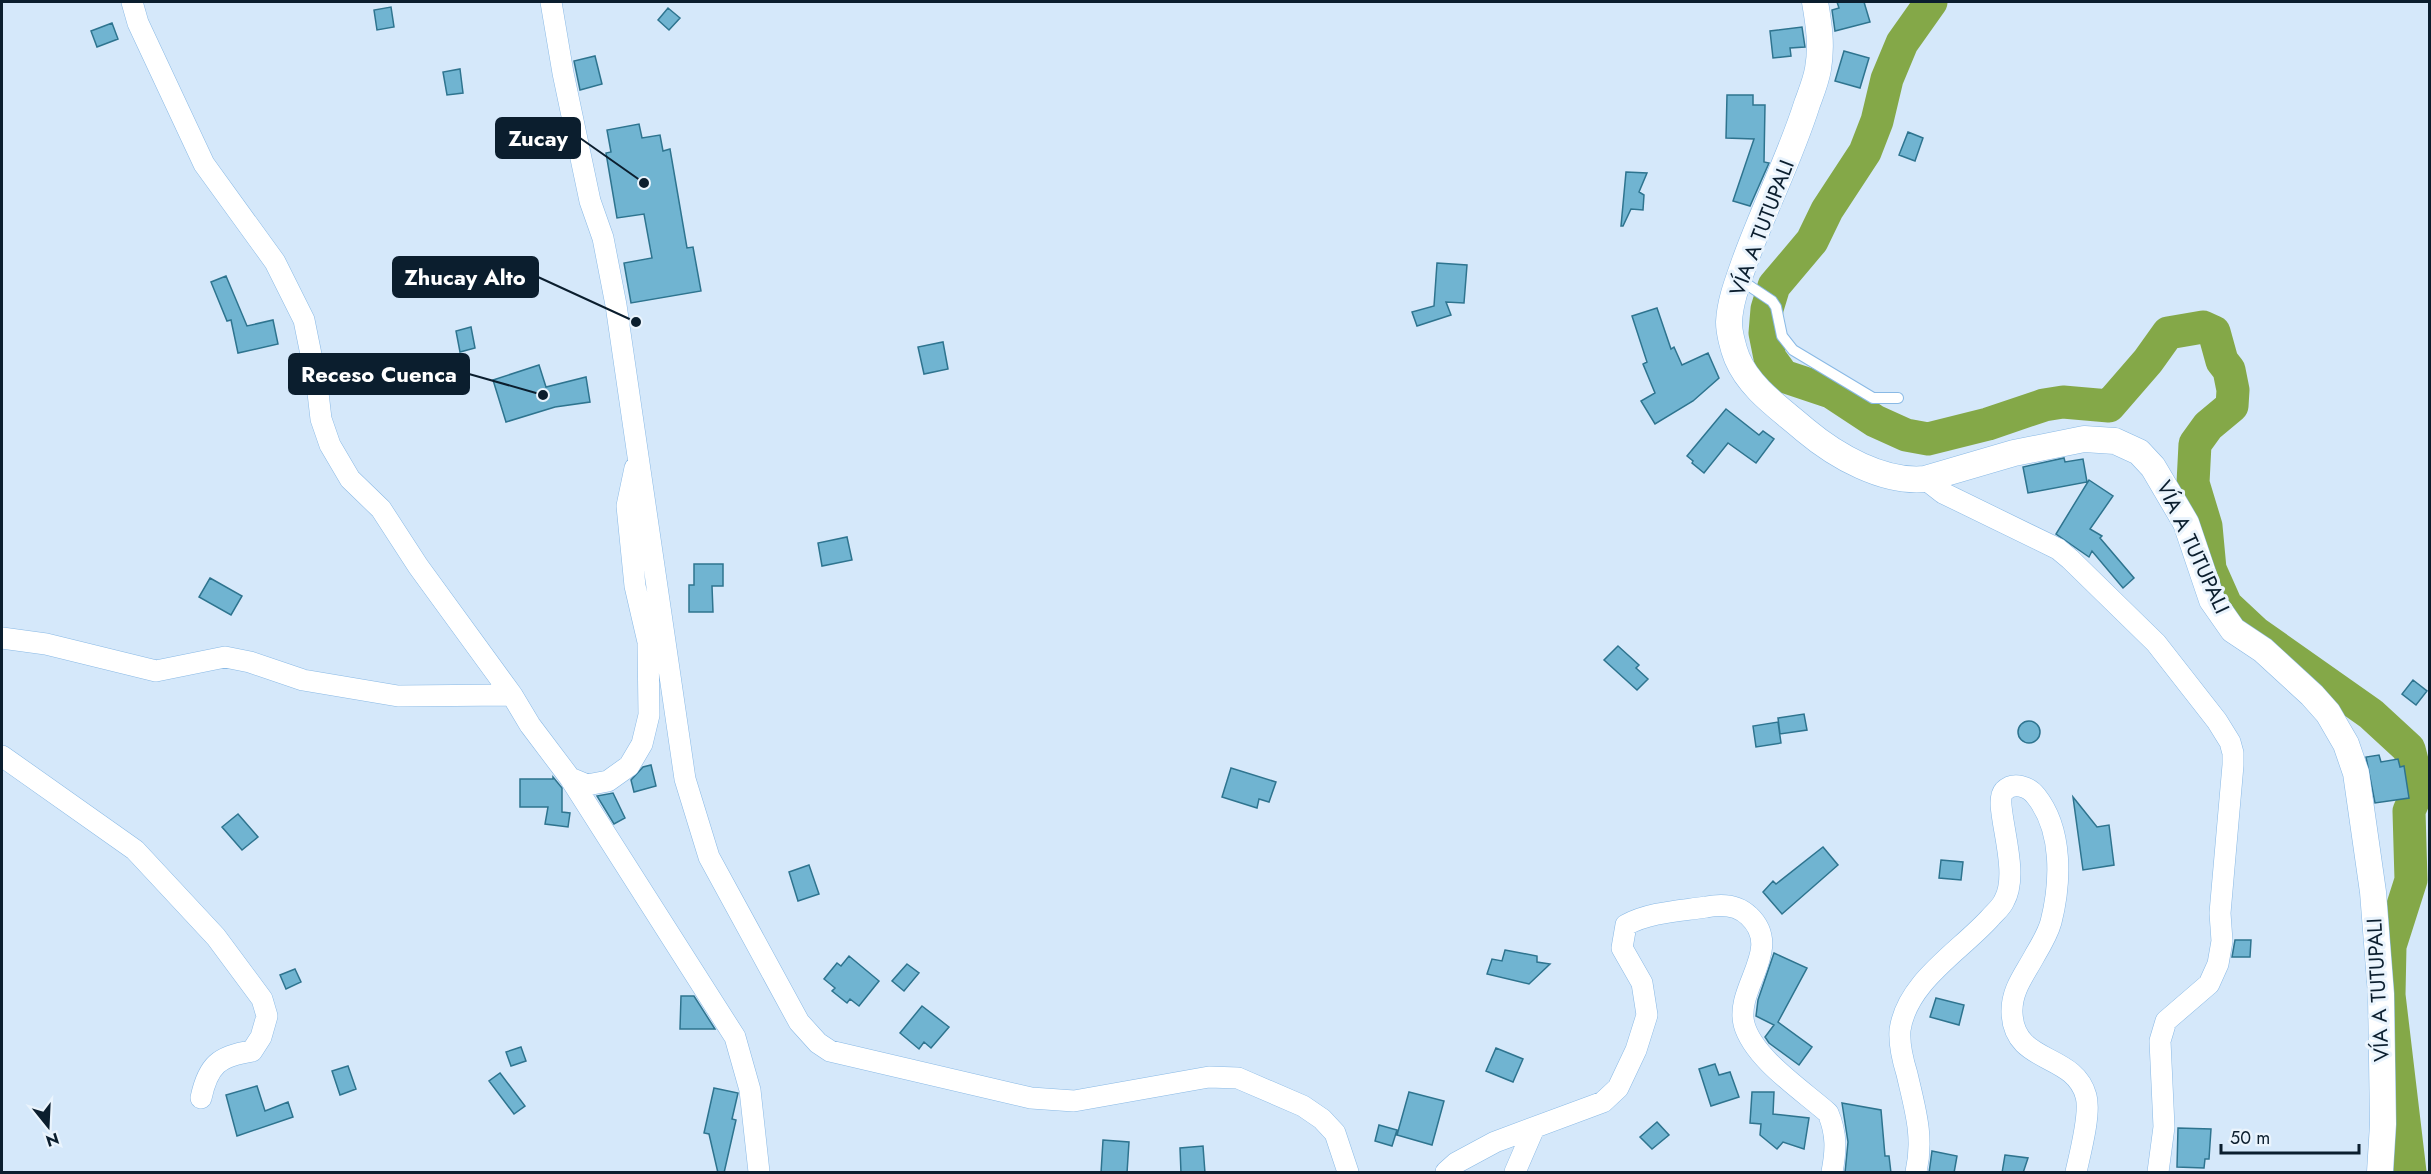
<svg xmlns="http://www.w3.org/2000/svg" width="2431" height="1174" font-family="Jost,sans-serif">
<rect width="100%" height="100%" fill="#d5e8fa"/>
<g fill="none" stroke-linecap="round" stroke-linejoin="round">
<!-- river -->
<path stroke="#84a848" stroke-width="33" d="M1931,2L1902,43L1887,79L1877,121L1865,152L1827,210L1812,241L1774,286L1767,309L1765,333L1770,358L1783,376L1831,392L1875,421L1906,435L1928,439L1988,424L2044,405L2063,402L2109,406L2148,361L2168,333L2203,327L2214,332L2222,361L2229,370L2233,390L2232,406L2208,426L2195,444L2193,483L2206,526L2210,569L2226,605L2256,633L2371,714L2409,749L2419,788L2409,811L2411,880L2390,946L2389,995L2410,1172"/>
</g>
<!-- building -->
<path fill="#70b4d1" stroke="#2e748f" stroke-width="1.5" d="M1837,2H1864L1870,22L1835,31L1832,10L1839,8Z
M391,7L394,27L377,30L374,10Z
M668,8L680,18L669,30L658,20Z
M112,23L118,39L97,47L91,31Z
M1802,27L1805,47L1790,48L1791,56L1773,58L1770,31Z
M1844,51L1869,58L1860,88L1835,81Z
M595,56L602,84L580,90L574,61Z
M460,69L463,93L447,95L443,72Z
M1727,95H1753V105H1765L1764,162L1769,163L1750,206L1733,201L1754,139L1726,138Z
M639,124L642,138L660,135L663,151L670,149L687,248L693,247L701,291L631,303L624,263L652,258L644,214L617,218L606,153L611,152L607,130Z
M1908,132L1923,138L1915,161L1899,155Z
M1626,172L1647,173L1639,192L1644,195L1643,210L1631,209L1623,226H1621Z
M1437,263L1467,265L1464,303L1446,302L1451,315L1417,326L1412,312L1434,306Z
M226,276L247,326L273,320L278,344L238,353L231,320L227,321L211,282Z
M1657,308L1671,349L1674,347L1682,365L1708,353L1719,378L1693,401L1655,424L1641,401L1655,393L1643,364L1647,362L1632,316Z
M471,327L475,348L460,352L456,331Z
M943,342L948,369L924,374L918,347Z
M539,365L546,387L586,377L590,402L555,407L506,422L493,380Z
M1726,409L1759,435L1763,431L1774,439L1756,463L1728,443L1704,473L1692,463L1693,461L1687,456Z
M2064,458L2065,462L2083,459L2087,482L2028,493L2023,467Z
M2089,480L2113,496L2090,529L2102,536L2100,538L2134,578L2123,588L2092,551L2089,557L2056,534Z
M847,537L852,560L822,566L818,543Z
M694,564H723V586H712L713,612H689V585H694Z
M210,578L242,596L231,615L199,597Z
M1618,646L1639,665L1636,668L1648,679L1637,690L1604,660Z
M2413,680L2427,691L2416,705L2402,694Z
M1804,714L1807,730L1780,734L1778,718Z
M2018 732a11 11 0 1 1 22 0a11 11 0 1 1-22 0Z
M1778,722L1781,743L1756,747L1753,726Z
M2379,755L2381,762L2398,759L2400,767L2404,766L2409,798L2375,803L2366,757Z
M651,765L656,786L634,792L631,780L643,767Z
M1231,768L1276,782L1269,802L1259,799L1257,808L1222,797Z
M553,777L562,788V812L570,813L568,827L545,824L548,807H520V779H553Z
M613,793L625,818L614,824L597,796Z
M2073,797L2097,827L2109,825L2114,865L2083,870Z
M238,814L258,837L242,850L222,827Z
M1823,847L1838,865L1782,914L1763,892L1773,881L1776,884Z
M1941,860L1963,862L1961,880L1939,878Z
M809,865L819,894L798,901L789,872Z
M2235,940H2251L2250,957H2232Z
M1505,950L1537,956V962L1550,964L1529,984L1487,974L1492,959L1502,961Z
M1774,953L1807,968L1778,1022L1812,1047L1799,1065L1769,1043L1765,1037L1774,1025L1756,1016L1758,1000Z
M849,956L879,981L859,1006L850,999L847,1003L832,991L835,988L824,979L837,963L841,966Z
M907,964L919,973L904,991L892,981Z
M295,969L301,982L286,989L280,975Z
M681,996H694L715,1029H680Z
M1936,998L1964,1005L1959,1025L1930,1017Z
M922,1006L949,1027L931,1048L924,1042L919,1049L900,1033Z
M521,1047L526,1061L511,1066L506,1052Z
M1496,1048L1523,1059L1513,1082L1486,1071Z
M1715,1064L1719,1075L1730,1072L1739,1097L1711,1106L1699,1069Z
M348,1066L356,1089L340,1095L332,1071Z
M500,1073L525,1106L514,1114L489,1081Z
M257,1086L265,1111L288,1102L293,1117L237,1136L226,1095Z
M714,1088L738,1093L732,1119L736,1120L724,1173H718L709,1134L704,1133Z
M1409,1092L1444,1101L1432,1145L1397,1135Z
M1752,1092H1774L1773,1114L1809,1118L1804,1149L1783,1142L1777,1149L1760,1135L1761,1124L1750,1123Z
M1842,1103L1881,1110L1885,1156H1889L1891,1173H1845L1848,1142Z
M1657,1122L1669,1135L1652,1149L1640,1137Z
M1379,1125L1397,1130L1392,1146L1375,1141Z
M2178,1128L2211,1129L2209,1159H2205L2204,1168L2177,1167Z
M1103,1140L1129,1142L1127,1173H1101Z
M1203,1146L1205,1173H1181L1180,1148Z
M1932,1151L1957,1156L1954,1173H1929Z
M2005,1155L2028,1158L2023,1173H2002Z"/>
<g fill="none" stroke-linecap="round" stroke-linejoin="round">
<!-- service casing -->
<g stroke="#89b9e5" stroke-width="12">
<path id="service" d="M1739,279L1772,301L1776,307L1782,336L1793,350L1873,398H1898"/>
</g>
<!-- minor casing -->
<g stroke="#89b9e5" stroke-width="22">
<path id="minor" d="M132,2L138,23L204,164L275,262L304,320L317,384L321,419L330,445L350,479L381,509L418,566L512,695L530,725L570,778L587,785L608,781L629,766L642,744L649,715L648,642L635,586L627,506L635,468
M551,2L563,73L590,201L603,238L616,305L685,779L709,857L799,1022L818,1043L830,1051L1031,1098L1074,1101L1209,1077L1238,1078L1303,1106L1322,1119L1335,1133L1348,1172
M1925,479L1943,493L2058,549L2070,559L2156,643L2217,721L2230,742L2233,753V765L2220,913L2222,941L2218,964L2209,984L2166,1021L2160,1041L2164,1127L2158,1172
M2,638L46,644L156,671L225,657L250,662L303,680L398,696L512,695
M2,756L135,850L216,937L262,999L267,1016L261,1037L252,1051C219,1056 208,1065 201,1098
M570,778L735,1037L750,1090L759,1172
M1446,1172L1456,1163L1495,1142L1603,1102L1618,1088L1636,1050L1647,1015L1642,983L1622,948L1626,925C1650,912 1680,911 1706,907C1721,904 1737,904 1749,916C1784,949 1735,987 1744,1024C1753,1058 1802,1090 1828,1113C1837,1134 1836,1151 1832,1172
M1515,1172L1534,1128
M1916,1172C1924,1137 1915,1109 1907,1074C1903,1061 1899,1043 1900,1030C1907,982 1959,952 1990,918C1994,913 2001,908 2004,901C2022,870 1992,804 2004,791C2014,781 2029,787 2036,796C2063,830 2061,882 2051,922C2048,933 2041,945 2035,955C2025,974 2011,990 2012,1013C2014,1065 2074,1052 2086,1096C2091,1113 2080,1154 2076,1172"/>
</g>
<!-- tertiary casing -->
<g stroke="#89b9e5" stroke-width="27">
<path id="tertiary" d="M1815,2C1819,25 1822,46 1818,69C1816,81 1811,93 1807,104C1790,158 1764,208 1745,261C1738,281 1730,301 1729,322C1729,332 1733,348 1737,358C1750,389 1781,409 1805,430C1836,456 1883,483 1925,479L2014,453L2084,439L2115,441L2139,452L2153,467L2186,523L2212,600L2233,630L2263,650L2312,695L2328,713L2346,744L2356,773L2373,892L2381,994L2383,1124L2380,1172"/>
</g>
<!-- service -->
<use href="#service" stroke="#fff" stroke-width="10"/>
<!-- minor -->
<use href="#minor" stroke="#fff" stroke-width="21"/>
<!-- tertiary -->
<use href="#tertiary" stroke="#fff" stroke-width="26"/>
</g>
<g text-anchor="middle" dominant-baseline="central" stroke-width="6" stroke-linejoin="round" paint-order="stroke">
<!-- street labels -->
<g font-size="21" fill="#0b1e2e" stroke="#eaf4fd">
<text transform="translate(1762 228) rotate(-69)">VÍA A TUTUPALI</text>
<text transform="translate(2193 547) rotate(65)">VÍA A TUTUPALI</text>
<text transform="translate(2378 990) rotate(-93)">VÍA A TUTUPALI</text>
</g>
</g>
<!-- callouts -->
<path fill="none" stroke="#0b1e2e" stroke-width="2" d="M644 183L580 138M636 322L538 277M543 395L469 374"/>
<g fill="#0b1e2e" stroke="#eaf4fd" stroke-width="2">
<circle cx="644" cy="183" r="6"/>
<circle cx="636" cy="322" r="6"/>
<circle cx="543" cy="395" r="6"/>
</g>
<g fill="#0b1e2e" stroke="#0b1e2e" stroke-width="2">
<rect x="496" y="118" width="84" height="40" rx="6"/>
<rect x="393" y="257" width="145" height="40" rx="6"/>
<rect x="289" y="354" width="180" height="40" rx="6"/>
</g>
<g font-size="22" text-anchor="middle" font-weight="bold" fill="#fff">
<text x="538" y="146">Zucay</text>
<text x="465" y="285">Zhucay Alto</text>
<text x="379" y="382">Receso Cuenca</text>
</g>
<!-- border -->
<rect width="2431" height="1174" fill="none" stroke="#0b1e2e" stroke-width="6"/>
<!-- north arrow -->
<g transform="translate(48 1126) rotate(162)" stroke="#eaf4fd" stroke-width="4.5" paint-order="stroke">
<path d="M0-4.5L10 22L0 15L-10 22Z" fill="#0b1e2e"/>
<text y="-9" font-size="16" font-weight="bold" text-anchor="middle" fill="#0b1e2e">N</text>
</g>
<!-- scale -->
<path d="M2221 1144v9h138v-9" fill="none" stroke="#0b1e2e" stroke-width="3"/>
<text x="2230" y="1144" font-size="18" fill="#0b1e2e" stroke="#eaf4fd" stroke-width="4.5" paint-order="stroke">50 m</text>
</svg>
